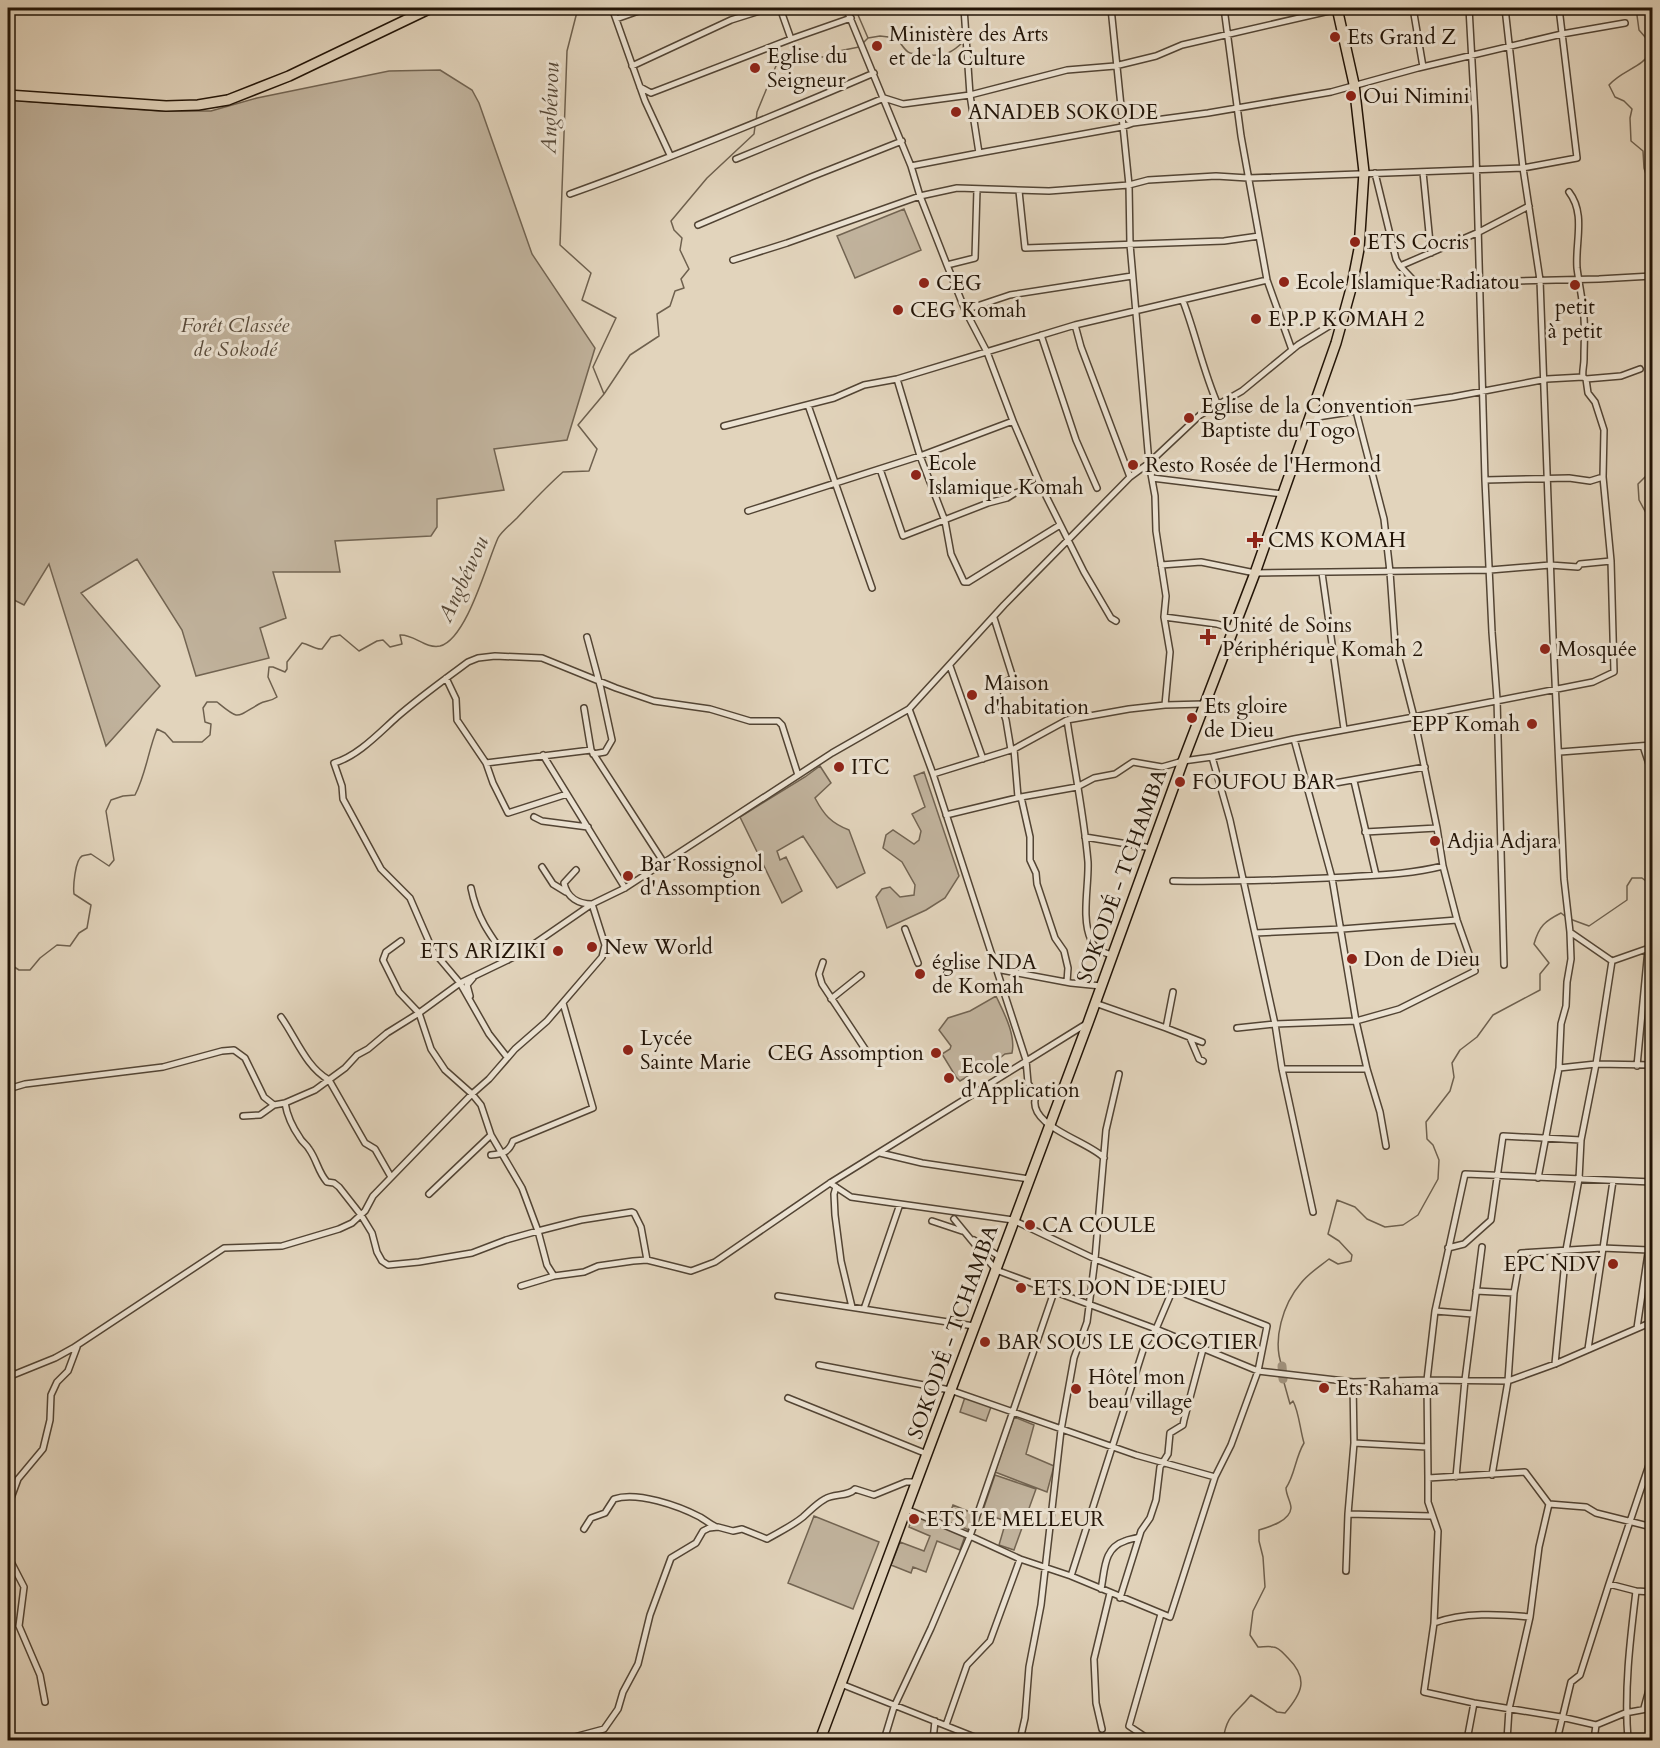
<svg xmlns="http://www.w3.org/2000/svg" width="1660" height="1748" font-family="Cardo,serif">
<rect width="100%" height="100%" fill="#e2d4bc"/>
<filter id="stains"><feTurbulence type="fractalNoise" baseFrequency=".00333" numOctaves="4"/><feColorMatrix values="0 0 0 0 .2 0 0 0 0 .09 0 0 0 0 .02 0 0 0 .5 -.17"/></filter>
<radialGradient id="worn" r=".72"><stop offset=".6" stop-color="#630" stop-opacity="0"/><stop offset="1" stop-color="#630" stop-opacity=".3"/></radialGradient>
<!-- green -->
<path fill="#c1b39d" stroke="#726452" stroke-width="1.5" d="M440,70L472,90L479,103L532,254L595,348L567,440L494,449L504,490L437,499V527L431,536L335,541L340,572H273L286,618L260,628L269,658L196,676L182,630L137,559L81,593L160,686L106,746L49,564L24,605L8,597V100L160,111H211L257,98L389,71Z
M904,209L921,250L855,278L837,236Z
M820,766L831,783L815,798C824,815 831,823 849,830L865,873L837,888L803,836L777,851L780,860L786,857L802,891L782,903L740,817L805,777Z
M924,772L959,876L945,898L926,910L887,928L876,897L882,889L890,887L900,897L914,895L915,885L902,862L883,848L886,835L893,830L914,844L919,840L921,831L912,814L925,807L914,776Z
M996,996C1004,1013 1016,1035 1012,1053L1005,1054L988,1067L975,1072L960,1081L956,1077L942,1054L950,1049L951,1046L939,1030L948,1018L970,1011Z
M965,1397L991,1407L986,1421L960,1412Z
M1014,1417L1034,1425L1026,1454L1054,1466L1047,1492L995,1472Z
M995,1475L1036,1489L1014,1550L999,1545L1006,1521L982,1513Z
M953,1505L975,1514L969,1530L947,1521Z
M814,1516L879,1542L853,1609L788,1583Z
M918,1516L965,1536L960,1550L937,1541L926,1572L913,1567L911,1573L891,1565L900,1542L924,1551L930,1536L909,1527L911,1521L915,1523Z"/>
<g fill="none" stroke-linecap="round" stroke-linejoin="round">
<!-- stream -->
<path stroke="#6e604e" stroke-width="1.5" d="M855,8L868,38L862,44
M1636,8L1639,30L1652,45
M868,38L880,36L897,38C909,57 909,53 929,55C945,56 952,53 964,41
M1652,51C1642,68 1622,70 1609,85L1615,97L1624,101L1632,109L1630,118L1631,141L1643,151L1644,168L1651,190L1650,213L1652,216
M756,122L757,112L778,61L789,56L824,57L839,51L859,47
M604,394L630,355L659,336L657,314L670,306L675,291L684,288L681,279L689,269L680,250L682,238L674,230L671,221L707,178L754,134L755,126
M1652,470L1638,484L1639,500L1652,524
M1570,919L1589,926L1627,900V886L1632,878H1642L1652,886
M8,963L19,970H30L40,958L57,945L70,946L79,933L87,928L91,905L74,894C73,887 75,860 82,856C85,855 88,855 91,854L109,866L114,860L106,811L111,800L123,796L135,795C146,774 148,751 157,729L165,733L173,742H202L210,735L211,724L205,722L203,708L207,702H217C239,720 235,718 259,704C266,700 270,702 277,697L268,677L269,667H273L285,672L287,669V662L302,643C309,644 315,650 322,649L331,637L340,635L359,651L377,641L383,640L390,647L402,644L400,635C414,634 425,649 440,646C467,639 487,562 498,538C502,531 511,524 517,518C532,502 547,486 563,472L589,471L597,449L578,425L604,394L593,367L616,318L582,300L591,273L560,245L567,51L578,8
M1282,1366C1272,1340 1283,1304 1301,1283C1309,1273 1319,1267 1329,1259L1338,1264L1351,1261L1352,1255L1339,1241L1328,1234L1337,1200L1355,1207L1367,1219L1385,1227L1403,1225L1418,1215L1438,1179L1439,1160L1433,1145L1427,1139L1426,1122L1450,1091L1454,1077L1452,1063L1460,1050L1477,1037L1493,1015L1540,990V974L1549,963L1534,944C1539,926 1545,921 1561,913L1566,917
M1223,1740C1227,1713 1236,1714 1251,1695L1277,1712L1285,1713C1302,1693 1309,1679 1288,1658C1284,1654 1279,1647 1273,1647C1269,1646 1263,1647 1258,1647L1250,1635L1253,1611L1265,1587L1263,1557L1259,1541V1530C1269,1527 1290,1521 1291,1508C1291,1502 1286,1495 1286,1488C1295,1475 1295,1458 1304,1443C1300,1430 1299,1412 1293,1401L1290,1404L1283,1379"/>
<!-- river -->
<path stroke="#a1937e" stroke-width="9" d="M1282,1366L1283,1379"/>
<!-- minor casing -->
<g stroke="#524434" stroke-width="8">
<path id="minor" d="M612,8L645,101L670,155
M780,8L791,39
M846,8L911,166L920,196L947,265L965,310L987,352L1013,421L1040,484L1084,572L1111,618L1116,621
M1111,8L1129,185L1130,244L1149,463L1155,496L1156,531L1166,596L1164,617L1170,652L1165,705
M1224,8L1241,136L1267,280L1292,350
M1413,8L1423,67
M1469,8L1475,116L1485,480L1492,632L1497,699L1504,965
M1505,8L1523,168L1540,280L1553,636L1564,879L1570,932L1612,961
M616,19L647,8
M632,66L731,20L769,8
M640,87L651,93L791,39L851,18
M979,153L1122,127L1133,123L1208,113L1331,92L1418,68L1562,34L1625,23
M736,159L884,98L903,104L970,95L1067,70L1115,66L1156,56L1182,45L1338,9L1353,8
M911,166L979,153L970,95L964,8
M1423,172L1431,253
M1375,173L1396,259L1400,266L1416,283
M1019,191L1025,248L1224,241L1259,236
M1569,192C1586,214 1575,242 1577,268C1579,284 1583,301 1584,318C1585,332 1584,346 1584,359C1584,366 1582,371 1583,377L1586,379L1621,376L1640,369
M570,194C673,157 774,116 874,73
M698,225L811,177L902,141
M733,260L787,243L920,196L957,188L1049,191L1129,185L1148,180L1216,176L1248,178L1523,168L1577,158L1559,8
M947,265L975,258L977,189
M1400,266L1479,232L1529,206
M1352,285L1599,279L1652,276
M1183,301C1196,335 1203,371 1218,405
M965,310L1010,295L1132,276
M1075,325L1081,347L1130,477
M1041,335L1076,440L1097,488
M897,379L920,456L945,521L951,554L964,582H968L1060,525
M808,405L872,588
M1356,411L1453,397L1547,379L1583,377
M1311,418L1356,411L1384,519L1390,572L1395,643L1414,717L1593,682L1614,672L1611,561L1603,477L1604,430L1595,402L1588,393L1586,379
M724,426L834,398L864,385L897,379L1075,325L1267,280
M880,469L903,536L988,503L1007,498L1015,493L1040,484
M1152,478L1283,494
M1485,480L1569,478L1590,481L1603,477
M748,511L920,456L1013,421
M1161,565L1201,562L1255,573L1490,570L1550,565L1578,567L1580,564L1611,561
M1322,573L1344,729
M1164,617L1217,624L1233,629
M994,618L1013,678L995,687L1006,720L1011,750
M587,637L601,689L612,740L605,752L593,754
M950,666L983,759
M446,678L456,699L457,720L486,763L493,783L508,813L567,794
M584,708L591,750
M909,709L933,774L1026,1060L1028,1083L1036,1096C1025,1126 1089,1141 1104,1158
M1067,720C1074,767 1084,815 1088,862C1089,885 1081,919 1091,940C1095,950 1102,952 1112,955
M1294,739L1332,878L1356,1021L1367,1069L1380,1112L1386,1146
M1643,746L1652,773
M1014,749L1018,797
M1560,752L1652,745
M543,755L625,888
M1212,757L1230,820L1275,1024L1282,1069L1313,1212
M486,763L591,750L664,863
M933,774L1014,749L1067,720L1129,709L1165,705L1204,704
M1354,781L1376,875
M1307,788L1425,767
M1021,797L1030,837V860L1036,873L1037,884L1055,938L1064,951L1068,968L1067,982
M946,815L1021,797L1077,787L1094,778L1115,774L1133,762L1162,767L1183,761L1212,757L1294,739L1414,717L1437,828L1443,866L1457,920L1475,971L1399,1009L1356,1021L1275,1024L1237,1028
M534,817L542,821L588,827
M1365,832L1437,828
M1085,837L1146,847
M542,867L553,884L566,892
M1173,881C1231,882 1289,880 1347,877C1380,875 1411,874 1443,866
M471,888C477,918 490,935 508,960
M905,929L918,963
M1255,933L1342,929L1457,920
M401,941L386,952L383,960L399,992L419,1013L431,1049L445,1070L472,1094L481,1105L491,1135L522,1188L538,1231L547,1265L554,1276
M1612,961L1652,947
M823,962L819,974L822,984L869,1055
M996,969L1071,983L1101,986
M470,996L467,985L473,978
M831,999L861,975
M1095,1003L1166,1028L1173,992
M281,1017C296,1038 306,1067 329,1080L365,1143L375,1149L391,1177
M1166,1028L1202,1042
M1190,1038L1199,1059L1203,1061
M507,1057L489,1034L460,983L433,951L410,898L381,869L343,799L342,786L334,763C358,756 379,733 397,717C420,697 444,680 468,662L478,658L495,656L542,658L616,688L654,701L710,709L750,721H778L782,725L798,775
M1637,1066L1648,949
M1559,1068L1596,1064L1652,1065
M1282,1069H1367
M8,1089L25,1084L163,1067L222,1051L234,1050L245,1058L264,1097L274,1105L285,1103L315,1090L345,1068L357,1055L368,1049L387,1033L419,1013L460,983L518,955L592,904L625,888L832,753L909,709L1004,605L1130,477L1149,463L1200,415L1242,391L1298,345L1342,318
M285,1103C287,1115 293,1128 300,1138C302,1142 307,1145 309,1149C317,1160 318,1172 327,1182L334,1183L339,1187L361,1215L372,1233L377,1252L382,1261L388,1265L419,1262L472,1253L506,1240L538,1231L581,1220L632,1212L634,1213L641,1227L647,1260
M243,1116L260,1115L274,1105
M880,1153L922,1163L1029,1179
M491,1155C503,1154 509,1152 513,1141L593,1108L563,1003
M1538,1178L1559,1068L1561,1024L1566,1006L1567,982L1571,959L1570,932
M1652,1182L1465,1174L1435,1311L1427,1380L1428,1478L1525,1472L1549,1504L1586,1507L1596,1513L1652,1527
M836,1187L834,1194L835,1215L841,1261L852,1307
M429,1194L491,1135
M954,1219L996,1270L1156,1329L1258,1371L1353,1382L1427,1380L1508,1381L1514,1293L1521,1253L1602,1248L1649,1250
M932,1221L962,1231
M974,1240L1000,1257
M1448,1248L1464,1244L1491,1220L1503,1136L1581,1140
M521,1286L554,1276L584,1272L598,1266L633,1261L647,1260L691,1271L715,1262L830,1183L1086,1024
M1476,1291L1514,1293
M778,1296L974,1326
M864,1309L900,1204
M1435,1311L1473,1314
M1637,1328L1652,1226
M1588,1349L1613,1181
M1555,1364L1566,1250L1579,1179L1581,1140L1596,1064L1612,961
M819,1365L950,1390L1136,1455L1215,1477L1231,1445L1258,1371L1267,1326L1095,1259L1013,1220L851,1197L830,1183
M8,1377L55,1358L73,1348L224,1248L282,1246L339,1229L352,1223L365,1211L373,1196L472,1094L489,1079L515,1049L547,1021L602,957L605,945L592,904C579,904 567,898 564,883L576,870
M788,1398L927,1454
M1354,1443L1427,1447
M1492,1475L1508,1381L1555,1364L1652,1322
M1456,1477L1465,1380L1482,1247
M1428,1478V1502L1438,1531L1434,1623L1424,1692L1474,1703L1561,1717L1596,1725L1625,1713L1652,1708
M906,1509L970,1536L1020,1559L1071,1576L1170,1617L1215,1477
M1348,1514L1431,1516
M584,1529L591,1518L605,1513L614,1499C637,1491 679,1506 700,1517C705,1520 710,1524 716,1527
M8,1555L11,1548V1524L8,1507L11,1498L18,1479L43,1449L50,1420L51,1395L57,1382L68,1371L77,1347
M8,1556L24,1587L19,1626L40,1675L45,1702
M1346,1571L1348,1514L1354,1443L1353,1382
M1071,1576L1145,1344L1156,1329L1173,1289
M1609,1584L1652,1456
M1101,1589C1105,1571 1103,1548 1125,1541C1129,1539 1134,1539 1139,1537
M1120,1598L1141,1531L1150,1518L1156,1500L1160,1467L1168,1454L1170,1433L1183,1425L1184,1420L1203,1349
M1434,1623C1464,1612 1499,1614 1530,1617
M841,1684L982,1740
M1644,1708L1652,1679
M946,1725L967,1665L990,1641L1020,1559
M1102,1729L1096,1703L1094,1659L1110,1593
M563,1740L604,1729L618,1709L623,1692L638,1664L650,1615L671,1558L696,1543L703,1531L709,1528L718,1527L733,1531L742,1529L767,1539C779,1532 792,1526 803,1517C811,1510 816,1504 825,1499C834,1493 848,1497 855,1489L874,1495L906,1482H915
M884,1740L894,1707L931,1628L970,1536L1054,1292
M933,1740L935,1721
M1020,1740L1025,1718L1029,1667L1041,1605L1061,1430L1074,1358L1087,1322L1095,1259L1106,1130L1119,1074
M1150,1740L1129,1726L1161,1614
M1467,1740L1474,1703
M1507,1740L1509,1709L1530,1617L1539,1547L1549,1504
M1557,1740L1571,1682L1580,1675L1609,1584L1636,1591L1652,1592
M1594,1740L1596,1725
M1628,1740C1624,1690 1630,1641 1636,1591"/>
</g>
<!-- primary casing -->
<g stroke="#221407" stroke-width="12">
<path id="primary" d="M820,1740L1088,1023L1183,761L1255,573L1336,343L1352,285L1359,249L1364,172L1354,84L1337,8"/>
</g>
<!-- trunk casing -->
<g stroke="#221407" stroke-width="12">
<path id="trunk" d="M8,95L166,106L198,105L228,100L289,76L431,8"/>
</g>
<!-- minor -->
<use href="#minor" stroke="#ece3d3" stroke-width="5"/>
<!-- primary -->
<use href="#primary" stroke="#e2d4bc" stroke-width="9"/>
<!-- trunk -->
<use href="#trunk" stroke="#e2d4bc" stroke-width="9"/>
</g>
<!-- markers -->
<g fill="#8f2418" stroke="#ece3d3" stroke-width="2">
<circle cx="1335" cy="37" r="6"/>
<circle cx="877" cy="46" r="6"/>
<circle cx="755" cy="68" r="6"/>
<circle cx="1351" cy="96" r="6"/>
<circle cx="956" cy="112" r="6"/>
<circle cx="1355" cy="242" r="6"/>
<circle cx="1284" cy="282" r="6"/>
<circle cx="924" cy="283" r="6"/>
<circle cx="1575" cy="285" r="6"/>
<circle cx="898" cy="310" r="6"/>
<circle cx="1256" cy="319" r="6"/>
<circle cx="1189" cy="418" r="6"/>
<circle cx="1133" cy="465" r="6"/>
<circle cx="916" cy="475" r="6"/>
<path d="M1252 531h6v6h6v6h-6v6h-6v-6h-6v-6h6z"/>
<path d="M1205 628h6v6h6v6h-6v6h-6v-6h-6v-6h6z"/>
<circle cx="1545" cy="649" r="6"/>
<circle cx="972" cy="695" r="6"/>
<circle cx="1192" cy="718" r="6"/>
<circle cx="1532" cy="724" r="6"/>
<circle cx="839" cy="767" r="6"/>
<circle cx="1180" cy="782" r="6"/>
<circle cx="1435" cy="841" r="6"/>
<circle cx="628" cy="876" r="6"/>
<circle cx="592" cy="947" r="6"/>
<circle cx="558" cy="951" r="6"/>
<circle cx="1352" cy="959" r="6"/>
<circle cx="920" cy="974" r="6"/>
<circle cx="628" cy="1050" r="6"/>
<circle cx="936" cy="1053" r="6"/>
<circle cx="949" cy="1078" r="6"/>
<circle cx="1030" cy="1225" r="6"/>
<circle cx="1613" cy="1264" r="6"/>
<circle cx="1021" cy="1288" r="6"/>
<circle cx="985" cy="1342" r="6"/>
<circle cx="1324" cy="1388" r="6"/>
<circle cx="1076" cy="1389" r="6"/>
<circle cx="914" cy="1519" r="6"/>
</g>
<g text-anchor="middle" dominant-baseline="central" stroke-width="6" stroke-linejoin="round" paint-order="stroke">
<!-- poi labels -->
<g font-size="21" fill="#221407" stroke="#ece3d3" text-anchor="start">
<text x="889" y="34">Ministère des Arts<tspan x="889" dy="24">et de la Culture</tspan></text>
<text x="1347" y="37">Ets Grand Z</text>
<text x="767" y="56">Eglise du<tspan x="767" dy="24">Seigneur</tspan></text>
<text x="1363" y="96">Oui Nimini</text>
<text x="968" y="112">ANADEB SOKODE</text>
<text x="1367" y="242">ETS Cocris</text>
<text x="1296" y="282">Ecole Islamique Radiatou</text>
<text x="936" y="283">CEG</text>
<text x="1575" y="307" text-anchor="middle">petit<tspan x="1575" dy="24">à petit</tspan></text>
<text x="910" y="310">CEG Komah</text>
<text x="1268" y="319">E.P.P KOMAH 2</text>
<text x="1201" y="406">Eglise de la Convention<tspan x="1201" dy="24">Baptiste du Togo</tspan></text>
<text x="928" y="463">Ecole<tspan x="928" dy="24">Islamique Komah</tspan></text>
<text x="1145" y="465">Resto Rosée de l'Hermond</text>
<text x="1268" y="540">CMS KOMAH</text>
<text x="1222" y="625">Unité de Soins<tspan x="1222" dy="24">Périphérique Komah 2</tspan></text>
<text x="1557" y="649">Mosquée</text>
<text x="984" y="683">Maison<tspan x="984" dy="24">d'habitation</tspan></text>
<text x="1204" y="706">Ets gloire<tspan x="1204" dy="24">de Dieu</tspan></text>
<text x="1520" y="724" text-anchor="end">EPP Komah</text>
<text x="851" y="767">ITC</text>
<text x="1192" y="782">FOUFOU BAR</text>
<text x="1447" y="841">Adjia Adjara</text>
<text x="640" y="864">Bar Rossignol<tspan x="640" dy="24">d'Assomption</tspan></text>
<text x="604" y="947">New World</text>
<text x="546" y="951" text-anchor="end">ETS ARIZIKI</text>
<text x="1364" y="959">Don de Dieu</text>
<text x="932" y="962">église NDA<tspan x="932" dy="24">de Komah</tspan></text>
<text x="640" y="1038">Lycée<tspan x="640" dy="24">Sainte Marie</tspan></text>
<text x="924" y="1053" text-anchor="end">CEG Assomption</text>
<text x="961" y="1066">Ecole<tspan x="961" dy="24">d'Application</tspan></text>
<text x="1042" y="1225">CA COULE</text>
<text x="1601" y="1264" text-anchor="end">EPC NDV</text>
<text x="1033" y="1288">ETS DON DE DIEU</text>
<text x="997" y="1342">BAR SOUS LE COCOTIER</text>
<text x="1088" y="1377">Hôtel mon<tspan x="1088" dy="24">beau village</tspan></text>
<text x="1336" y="1388">Ets Rahama</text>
<text x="926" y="1519">ETS LE MELLEUR</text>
</g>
<!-- park labels -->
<g font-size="21" font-style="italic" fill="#5a4c3c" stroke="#ece3d3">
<text x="235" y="325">Forêt Classée<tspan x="235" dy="24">de Sokodé</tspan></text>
</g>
<!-- street labels -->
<g font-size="21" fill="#221407" stroke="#ece3d3">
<text transform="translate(1122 876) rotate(-70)">SOKODÉ - TCHAMBA</text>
<text transform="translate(953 1332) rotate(-70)">SOKODÉ - TCHAMBA</text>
</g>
<!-- water labels -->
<g font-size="22" font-style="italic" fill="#554737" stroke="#ece3d3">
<text transform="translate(550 108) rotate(-88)">Angbéwou</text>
<text transform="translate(463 579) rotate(-65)">Angbéwou</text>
</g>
</g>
<!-- margin -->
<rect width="1660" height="1748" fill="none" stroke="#e2d4bc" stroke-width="30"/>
<rect x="9" y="9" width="1642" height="1730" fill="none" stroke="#221407" stroke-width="3"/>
<rect x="15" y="15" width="1630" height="1718" fill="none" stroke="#221407" stroke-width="1.5"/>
<rect width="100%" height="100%" filter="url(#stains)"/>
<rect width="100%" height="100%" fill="url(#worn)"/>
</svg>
